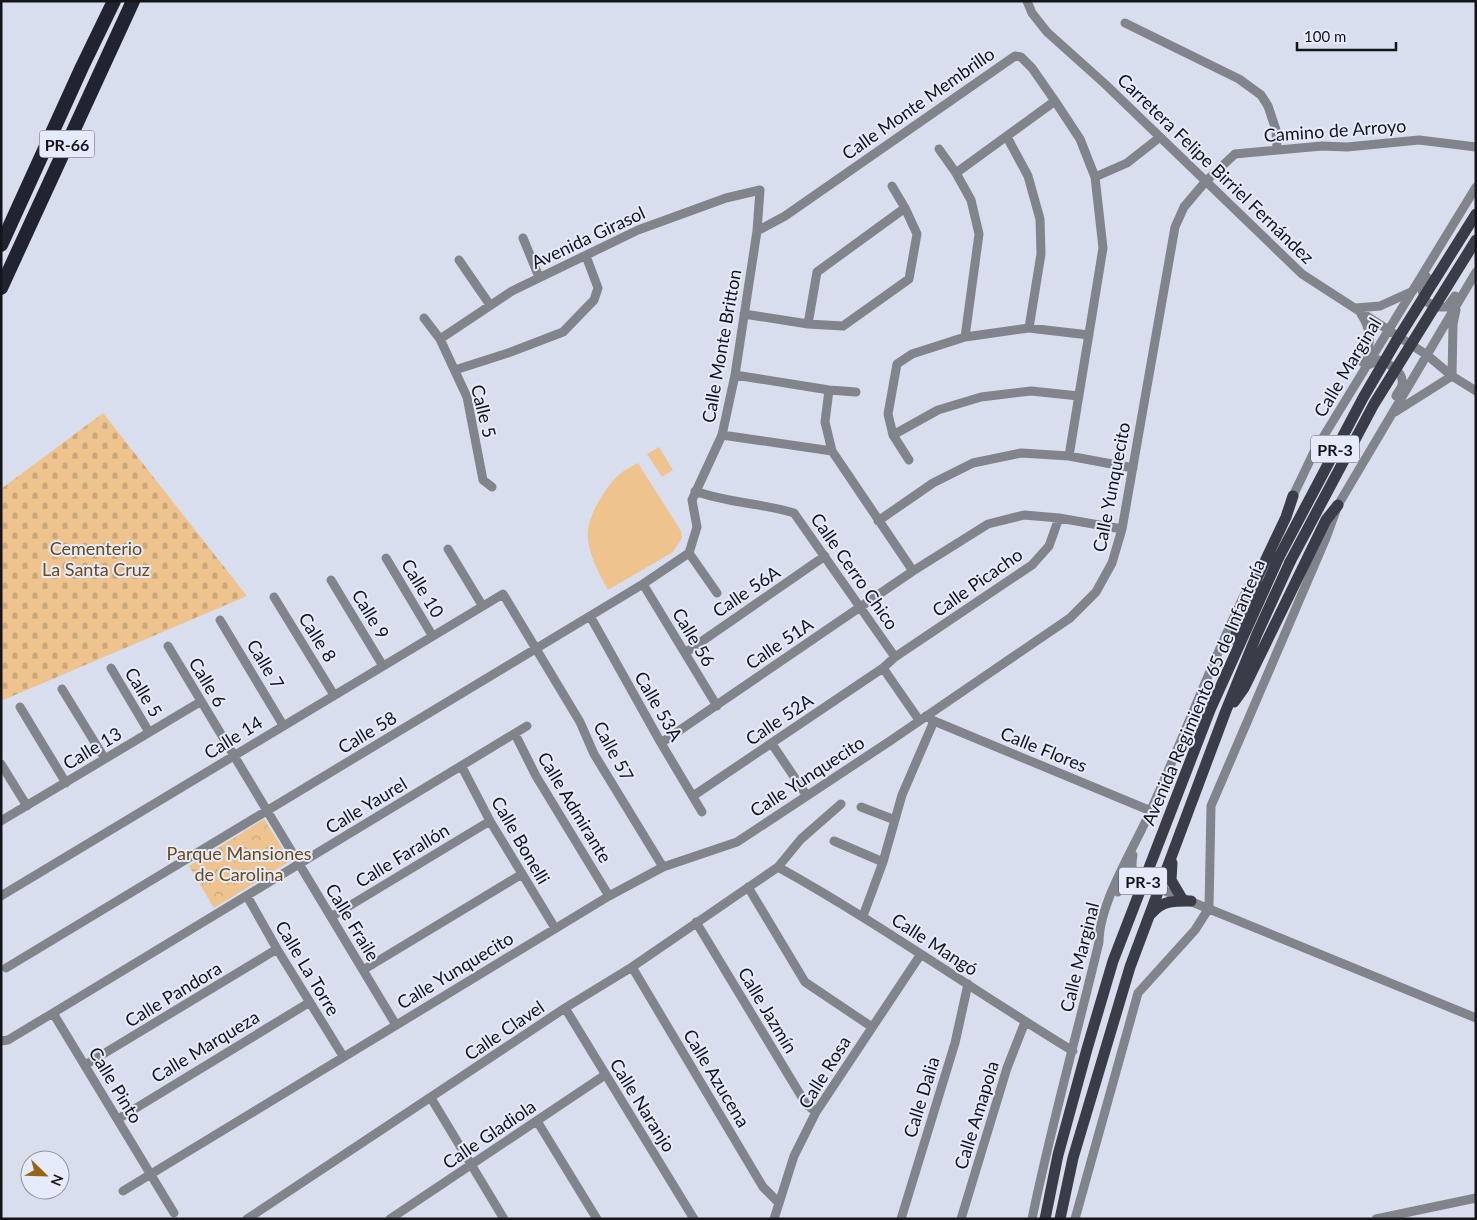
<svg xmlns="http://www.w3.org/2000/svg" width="1477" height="1220" font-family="Lato,sans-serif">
<defs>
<pattern id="cemetery-stones" width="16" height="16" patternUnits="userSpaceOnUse" patternTransform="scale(1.25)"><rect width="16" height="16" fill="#eec38e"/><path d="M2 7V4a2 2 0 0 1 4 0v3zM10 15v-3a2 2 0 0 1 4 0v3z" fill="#cba77a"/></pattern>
<pattern id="park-crowns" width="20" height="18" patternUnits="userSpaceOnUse" patternTransform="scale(1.25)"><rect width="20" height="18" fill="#eec38e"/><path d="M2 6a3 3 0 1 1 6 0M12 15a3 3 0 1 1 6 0" fill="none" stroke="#cba77a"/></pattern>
</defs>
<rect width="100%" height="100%" fill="#d9deee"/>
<!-- cemetery -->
<path fill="url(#cemetery-stones)" d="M103,413L247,596L1,701V489Z"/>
<!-- park -->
<path fill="url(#park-crowns)" d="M264,819L290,861L214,908L189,866Z"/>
<!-- pitch -->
<path fill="#eec38e" d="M659,447L673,470L662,477L647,454Z
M638,463L681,531L682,538L673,552L608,590C599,575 585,546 588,529C591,511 607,484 621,473C626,469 632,466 638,463Z"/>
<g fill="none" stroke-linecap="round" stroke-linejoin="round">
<!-- minor -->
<path stroke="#82848b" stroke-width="9" d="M1027,1L1032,13L1047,32L1105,84L1302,274L1427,355L1452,376L1476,391
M1125,23L1239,79L1261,95L1268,106L1276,130L1277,149
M1007,137L1028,176L1040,219L1041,254L1029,328
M939,149L956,173L971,200L979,234L965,337
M956,173L1055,101
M1095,177L1127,163L1160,137
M757,231L785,216L1015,56L1021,57L1032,68L1055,101L1080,139L1095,177L1103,248L1069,456
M523,238L539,277
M459,260L490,305
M1427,277L1422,290L1425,301L1437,307H1447L1455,296
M1356,308L1380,306L1413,291
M744,314L808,324L843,326L909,279L917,234L905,208L892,186
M1361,314C1372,330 1372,346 1362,362
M424,318L440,339L467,397L483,480L492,487
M808,324L817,272L905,208
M1366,366L1379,360C1388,363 1405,372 1402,385C1401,389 1397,393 1396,396
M455,370L508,353L563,332L594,300L598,288L586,256
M735,375L829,390L856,392
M829,390L825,422L832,451L913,571
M1395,412L1452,376L1453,324L1456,310
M722,435L832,451
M893,435L938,410L981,397L1031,391L1079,396
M909,460L893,435L888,414L897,364L912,354L965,337L1029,328L1089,335
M695,491C727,503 762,503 794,513L895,657
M1291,500L1314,452L1476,187
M878,521L933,483L973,463L1021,453L1069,456L1133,468
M448,549L482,605
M689,553L717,593
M386,558L432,635
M331,580L383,666
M643,584L717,706
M274,597L334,695
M590,616L661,743L702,812
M220,620L283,725
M168,646L396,1025
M685,653L825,556
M111,668L149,732
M883,668L919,720
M62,689L105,759
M20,707L66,783
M926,716L934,721L1151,811
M515,734L536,776L609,896
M661,743L913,571L988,524L1024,515L1059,518L1122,529
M772,744L807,796
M1,764L27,806
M462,767L490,821L555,928
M693,796L883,668L895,657L1032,565L1049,546L1059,518
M861,807L895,820
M1,821L200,702
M834,841L883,862
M1133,855C1131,866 1131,872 1141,880
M778,867C879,923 974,991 1073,1051
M748,887L805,982L872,1027
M1118,892L1123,883L1128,879L1143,882L1476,1018
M1,896L503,594L580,722L594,754L663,867
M247,896L277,949L343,1056
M863,916L883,862L902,795L934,721
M331,917L490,821
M696,922L806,1104L816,1112
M632,967L763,1187L779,1203
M6,968L643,584L689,553L697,527L692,500L722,435L735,375L757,231L760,190L726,198L638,230L512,291L440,339
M363,970L522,874
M565,1008L694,1219
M53,1013L174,1213
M1,1041L8,1040L53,1013L527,726
M85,1065L277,949
M431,1098L504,1219
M118,1119L310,1002
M537,1121L597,1219
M123,1191L609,896L663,867L737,842L890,741L1070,618L1096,592L1112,563L1122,529L1175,227L1184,207L1206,181L1235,154L1322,146L1347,147L1419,140L1476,147
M247,1219L565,1008L632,967L778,867L801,839L841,804
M390,1219L605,1075
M774,1219L794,1156L816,1112L921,954
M901,1219L955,1043L968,984
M961,1219L1007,1068L1025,1022
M1032,1219C1051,1126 1077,1034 1099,942C1099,903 1134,848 1150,812C1186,733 1215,652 1254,575
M1075,1219L1138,993L1195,930L1209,908L1211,806L1326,538L1338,505L1476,272
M1376,1219L1476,1198"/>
<!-- major -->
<path stroke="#3a3d47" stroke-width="11" d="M1234,639L1258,576L1286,517L1293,496
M1234,702L1244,688L1326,520L1338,505
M1172,863L1171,880L1181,897
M1152,913C1162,900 1176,901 1191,901
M1045,1219L1058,1155L1087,1049L1113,961L1210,710L1279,557
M1060,1219L1073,1158L1130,967L1225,713L1257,634L1290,562"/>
<!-- highway -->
<path stroke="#212430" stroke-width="14" d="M1,245L82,67L114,1
M1,288L133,1"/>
<!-- major-bridge -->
<path stroke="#3a3d47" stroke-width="11" d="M1279,557L1363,398L1395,343L1476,214
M1290,562L1374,404L1476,240"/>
</g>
<g text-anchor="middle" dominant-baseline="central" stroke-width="4" stroke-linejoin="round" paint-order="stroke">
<!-- shield labels -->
<g fill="#e6ebfb" stroke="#52555e" stroke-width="1">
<rect x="39.5" y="130.5" width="55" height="27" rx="4"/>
<rect x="1311" y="435.5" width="48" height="27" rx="4"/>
<rect x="1119" y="867.5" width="48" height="27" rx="4"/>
</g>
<g font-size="16" font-weight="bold" fill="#13151a">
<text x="67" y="144">PR-66</text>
<text x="1335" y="449">PR-3</text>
<text x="1143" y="881">PR-3</text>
</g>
<!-- street labels -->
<g font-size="18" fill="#13151a" stroke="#e6ebfb">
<text transform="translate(918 103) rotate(-35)">Calle Monte Membrillo</text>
<text transform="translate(1335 130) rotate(-4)">Camino de Arroyo</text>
<text transform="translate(1216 168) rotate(44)">Carretera Felipe Birriel Fernández</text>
<text transform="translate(588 237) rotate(-25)">Avenida Girasol</text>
<text transform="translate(721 346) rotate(-80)">Calle Monte Britton</text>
<text transform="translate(1347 367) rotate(-59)">Calle Marginal</text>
<text transform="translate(484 411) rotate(76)">Calle 5</text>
<text transform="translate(1111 487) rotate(-79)">Calle Yunquecito</text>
<text transform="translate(855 571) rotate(55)">Calle Cerro Chico</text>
<text transform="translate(977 582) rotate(-35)">Calle Picacho</text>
<text transform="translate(423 588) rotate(59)">Calle 10</text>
<text transform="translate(746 591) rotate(-34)">Calle 56A</text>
<text transform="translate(371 614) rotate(59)">Calle 9</text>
<text transform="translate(318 637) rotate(58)">Calle 8</text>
<text transform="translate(694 637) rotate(59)">Calle 56</text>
<text transform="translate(779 643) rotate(-34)">Calle 51A</text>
<text transform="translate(266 664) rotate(59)">Calle 7</text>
<text transform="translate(208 682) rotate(59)">Calle 6</text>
<text transform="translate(144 692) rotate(59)">Calle 5</text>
<text transform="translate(1203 692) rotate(-67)">Avenida Regimiento 65 de Infantería</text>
<text transform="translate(659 706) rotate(60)">Calle 53A</text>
<text transform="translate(779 719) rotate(-34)">Calle 52A</text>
<text transform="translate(367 732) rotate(-31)">Calle 58</text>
<text transform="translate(233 737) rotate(-32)">Calle 14</text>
<text transform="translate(92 748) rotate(-31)">Calle 13</text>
<text transform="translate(1044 749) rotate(22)">Calle Flores</text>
<text transform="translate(614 751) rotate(62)">Calle 57</text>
<text transform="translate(807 776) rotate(-33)">Calle Yunquecito</text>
<text transform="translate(366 805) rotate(-31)">Calle Yaurel</text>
<text transform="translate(575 807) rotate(59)">Calle Admirante</text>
<text transform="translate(521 840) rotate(60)">Calle Bonelli</text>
<text transform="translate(402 855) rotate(-31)">Calle Farallón</text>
<text transform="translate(353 922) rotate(59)">Calle Fraile</text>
<text transform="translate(935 944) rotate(33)">Calle Mangó</text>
<text transform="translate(1079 957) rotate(-76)">Calle Marginal</text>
<text transform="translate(308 968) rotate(59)">Calle La Torre</text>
<text transform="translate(455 970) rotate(-31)">Calle Yunquecito</text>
<text transform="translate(173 994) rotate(-31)">Calle Pandora</text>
<text transform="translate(768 1010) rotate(59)">Calle Jazmín</text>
<text transform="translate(504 1030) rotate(-34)">Calle Clavel</text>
<text transform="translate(205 1046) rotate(-31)">Calle Marqueza</text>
<text transform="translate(824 1072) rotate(-58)">Calle Rosa</text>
<text transform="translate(717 1078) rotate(59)">Calle Azucena</text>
<text transform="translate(116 1085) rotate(59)">Calle Pinto</text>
<text transform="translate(921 1097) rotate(-73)">Calle Dalia</text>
<text transform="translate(643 1105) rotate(58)">Calle Naranjo</text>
<text transform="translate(976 1115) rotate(-73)">Calle Amapola</text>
<text transform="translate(489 1134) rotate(-34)">Calle Gladiola</text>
</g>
<!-- park labels -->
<g font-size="18" fill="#6c4916" stroke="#e6ebfb">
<text x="96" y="548">Cementerio<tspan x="96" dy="21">La Santa Cruz</tspan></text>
<text x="239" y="853">Parque Mansiones<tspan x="239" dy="21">de Carolina</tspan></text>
</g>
</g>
<!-- border -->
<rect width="1477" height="1220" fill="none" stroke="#13151a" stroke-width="5"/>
<!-- north arrow -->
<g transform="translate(45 1175) rotate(113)"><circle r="24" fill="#e6ebfb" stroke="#9295a1"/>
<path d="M0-4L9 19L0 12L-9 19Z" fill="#966416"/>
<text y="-8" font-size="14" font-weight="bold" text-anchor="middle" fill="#13151a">N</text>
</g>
<!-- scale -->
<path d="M1297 42v8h99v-8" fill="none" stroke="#13151a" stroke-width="2.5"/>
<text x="1304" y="42" font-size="15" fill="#13151a" stroke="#e6ebfb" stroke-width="4" paint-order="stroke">100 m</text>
</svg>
